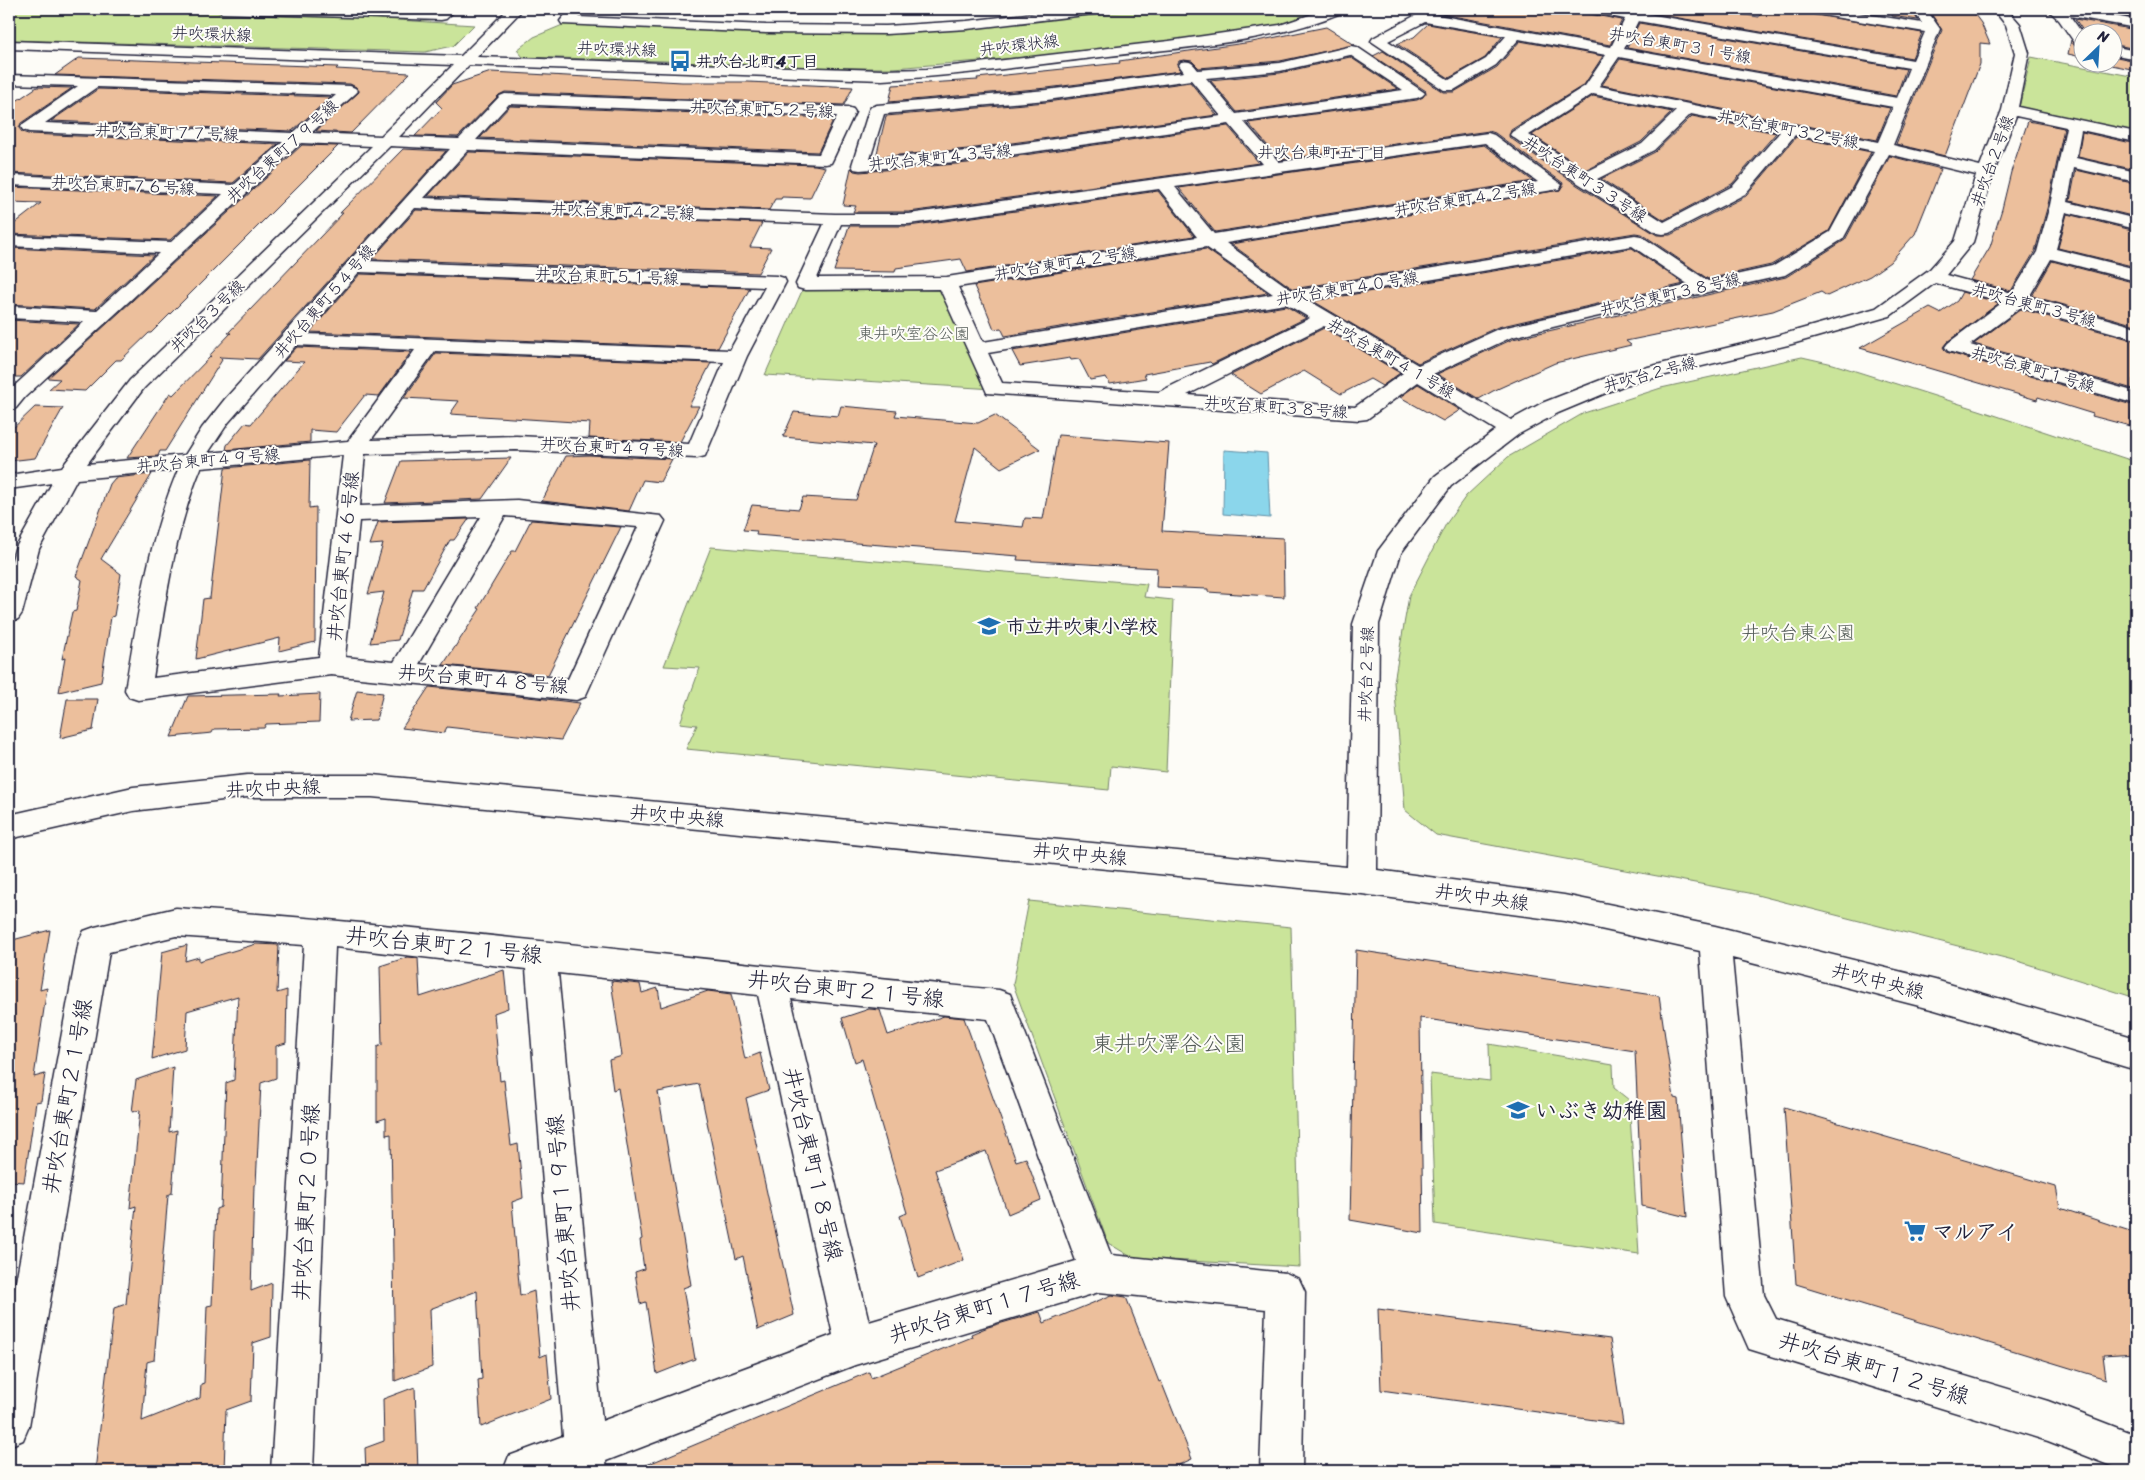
<svg xmlns="http://www.w3.org/2000/svg" width="2145" height="1480" font-family="Sriracha,'Klee One',sans-serif">
<rect width="100%" height="100%" fill="#fdfcf7"/>
<filter id="ink" filterUnits="userSpaceOnUse"><feTurbulence type="fractalNoise" baseFrequency=".02" numOctaves="2"/><feDisplacementMap in="SourceGraphic" scale="10" xChannelSelector="R" yChannelSelector="G"/><feConvolveMatrix kernelMatrix="1 2 1 2 8 2 1 2 1" color-interpolation-filters="sRGB"/></filter>
<g filter="url(#ink)">
<!-- green -->
<path fill="#cae49a" stroke="#76836a" d="M9,9H154L337,16L474,25L453,46L425,52L9,40Z
M1146,9H1327L1278,25L1200,38L1078,53L893,68H784L665,61L523,57L517,50L534,37L565,24L814,32L933,31Z
M2031,57L2136,77V132L2019,108Z
M947,283L994,389L765,375L805,284Z
M1802,357L1833,364L1979,410L2136,462V998L2021,962L1749,893L1436,835L1405,810L1394,682L1409,596L1446,524L1466,496L1508,457L1584,413L1661,388Z
M711,547L1147,584L1144,597L1173,600L1166,772L1111,766L1109,790L686,749L697,725L680,723L700,668L664,666Z
M1029,901L1291,927L1300,1267L1133,1258L1108,1243L1013,984Z
M1489,1044L1613,1065L1614,1088L1629,1100L1639,1254L1435,1224L1430,1074L1490,1081Z"/>
<!-- water -->
<path fill="#8bd6eb" stroke="#618ea5" d="M1224,450L1267,453L1270,518L1223,514Z"/>
<!-- building -->
<path fill="#ecbf9c" stroke="#22223b" d="M1448,9H1562L1622,20L1610,45L1442,14Z
M1652,9H1706L1759,17L1761,9H1784L1922,33L1912,58L1650,13Z
M1893,9H1910L1918,20L1892,16Z
M1928,9L1972,11L1981,23L1990,44L1980,43V64L1945,156L1896,144L1942,30Z
M2086,9H2136V18Z
M2075,19L2136,30V49L2112,44V32H2084Z
M1639,23L1906,69L1896,96L1627,48Z
M1428,24L1502,37L1485,58L1449,78L1397,44L1414,37Z
M1326,27L1355,45L1280,61L1199,68L1192,61L1184,60L1179,61L1177,65L1181,71L1047,88L889,102L893,85L978,80L977,78L1120,63L1119,61L1252,42Z
M2071,40L2075,47L2082,49V57L2068,54Z
M1520,41L1603,56L1584,85L1511,130L1509,137L1577,185L1657,235H1670L1746,196L1796,137L1871,152L1829,231L1771,265L1708,279L1642,234L1635,233L1293,289L1231,244L1560,190L1563,183L1495,133L1489,131L1280,160L1248,123L1417,100L1423,97L1426,91L1373,56L1383,51L1443,92H1454L1497,67Z
M2112,56L2136,61V70L2102,63L2112,62Z
M1350,57L1398,89L1237,112L1210,80L1280,73Z
M79,58L338,67L336,69L410,73L351,133L316,131L359,92L356,87L350,84L55,75Z
M1620,59L1890,108L1877,140L1602,85Z
M491,72L682,82H748L853,87L844,105L505,92L499,95L458,137L415,136L442,108L436,102L452,85Z
M1190,82L1217,115L968,149L876,157L886,116L1047,102Z
M37,87L72,88L21,123L19,128L22,132L28,134L278,144L233,183L9,173V106Z
M98,89L331,97L292,131L51,121Z
M1593,96L1672,112L1641,142L1586,170L1532,135Z
M510,106L834,118L818,152L480,138Z
M1692,116L1776,133L1732,184L1664,220L1601,179L1655,152Z
M2028,121L2064,128L2048,205L2035,251L2011,291L1970,280L1990,247L2002,209L2011,172Z
M1228,126L1259,163L909,212H853L856,206L843,205L851,168L854,171L860,172L968,163Z
M2082,132L2136,144V170L2078,157Z
M302,145L338,146L151,333H149L121,360H116L85,391L49,389L60,379L48,378Z
M1484,145L1533,181L1215,232L1179,188Z
M403,149L446,151L258,359L219,357L222,360L165,451H160L158,456L127,458L170,393L173,395L211,356H209L231,333H228L343,213H340Z
M469,152L815,165L825,167L810,198L782,197L781,199H775L769,210L428,196Z
M1890,156L1941,169L1915,234L1890,262L1870,276L1827,296L1821,292L1773,311L1626,341L1631,345L1555,363L1493,391L1479,399L1437,374L1513,339L1786,277L1845,240Z
M2076,170L2136,184V217L2070,201Z
M9,187L218,196L170,240L9,234V228L41,203L9,202Z
M1158,191L1194,236L967,272L961,259L896,268L895,272L834,271L849,226H909Z
M416,210L762,223L750,247L771,248L758,273L372,259Z
M2067,214L2136,231V267L2058,248Z
M9,248L154,255L95,309L9,304Z
M1632,248L1684,284L1498,327L1418,363L1313,301Z
M1206,249L1268,293L1005,336L1001,328L994,329L984,304H982L974,286Z
M2052,261L2136,283V325L2032,296Z
M360,274L750,288L718,348L310,332Z
M1962,292L1999,303L1947,342L1943,347L1946,352L2132,405L2130,426L2092,416L2093,414L2038,397L2037,400L1860,348L1930,308L1940,313L1957,301Z
M1286,306L1306,318L1212,364L1210,362L1144,374L1146,378L1110,384L1106,377L1090,380L1079,359L1071,360L1070,358L1020,366L1012,351Z
M2021,309L2136,341V380L2133,379V389L1974,344Z
M9,320L79,324L21,377H9Z
M1324,328L1400,373L1382,386L1370,379L1341,394L1304,371L1261,394L1231,375Z
M297,347L411,352L379,396L365,395L336,432L310,430V442L226,450L227,445L245,423L251,424L304,362L284,361Z
M436,353L711,363L689,406H699L680,442L589,438L590,423L450,414L459,401L404,398Z
M1418,384L1460,410L1443,421L1400,397Z
M841,406L897,411L895,416L978,423L995,415L1040,449L1001,468L975,447L955,521L1023,527L1025,518L1043,519L1058,435L1169,443L1162,531L1283,538L1284,597L1208,592V589L1156,587L1157,568L1017,560L1018,556L756,535L757,531L743,530L752,505L799,509L803,497L856,500L874,445L783,437L794,412L838,416Z
M35,407L63,408L35,458L9,461V432Z
M589,455L672,459L660,482L643,480L629,511L542,501L566,456Z
M511,458L482,499L385,503L401,461Z
M310,460L309,508L316,507L315,642L279,651L280,638L196,659L203,599L210,598L225,468Z
M152,474L101,559L121,574L114,616L111,617L101,682L59,692L65,658L62,659L72,612L76,611L82,580L76,576L110,484L115,478Z
M469,519L454,540H450L423,589H413L398,640L370,643L384,592L368,594L383,544L370,545L378,522Z
M531,520L621,527L548,675L443,665L480,609L478,608L512,551H515Z
M429,687L537,698L580,703L561,740L447,727L444,733L402,728Z
M357,690L383,693L376,720L348,721Z
M281,694L280,696L320,694L319,722L266,724L264,728L214,729L212,733L171,737L188,696Z
M67,699H98L93,730L60,738Z
M50,930L40,990L47,988L34,1077L45,1074L41,1101L36,1102L24,1182L9,1181V941Z
M256,944L279,945L277,993L287,990L286,1043L276,1046V1078L261,1083L256,1184L254,1185L251,1291L272,1283L271,1337L253,1343L251,1401L226,1410L224,1471H95L114,1308L126,1304L136,1206L130,1208L140,1110L132,1112L136,1080L173,1067L169,1132L177,1130L172,1193L168,1195L154,1360L147,1362L142,1421L200,1398L201,1384L204,1383L207,1306L212,1305L216,1209L221,1207L226,1083L234,1080L238,996L187,1011L185,1049L152,1059L162,952L187,945L185,961L199,957V961Z
M1356,950L1659,996L1674,1098L1678,1099L1687,1217L1642,1206L1635,1051L1420,1018L1423,1233L1350,1220Z
M408,957L418,958L420,997L504,970L508,1008L494,1013L500,1081L504,1080L511,1146L518,1144L523,1198L512,1202L520,1296L534,1291L540,1357L547,1354L551,1399L481,1427L478,1380L482,1379L477,1291L430,1309L432,1367L395,1381L391,1134L386,1135V1118L377,1121V1047L382,1045L380,966Z
M611,981L640,984L642,993L658,988L661,1007L708,991L731,994L745,1059L760,1053L769,1090L746,1098L794,1315L758,1330L743,1256L736,1259L699,1084L658,1092L691,1285L683,1288L695,1359L657,1374L646,1302L640,1304L635,1272L644,1269L640,1240L642,1239L618,1088L613,1090L609,1060L622,1056Z
M869,1009L880,1010L888,1035L944,1016L964,1018L1016,1161L1026,1158L1041,1200L1008,1214L986,1151L935,1170L964,1260L918,1278L900,1216L907,1213L862,1059L855,1062L842,1018Z
M1784,1107L2056,1187L2060,1208L2136,1233V1353L2103,1355L2106,1379L1796,1284Z
M1112,1295L1126,1297L1159,1382L1161,1381L1192,1459L1165,1471H632L869,1372L871,1378L972,1337L971,1334L988,1327L1040,1312L1044,1323Z
M1378,1309L1610,1339L1623,1424L1381,1390Z
M415,1387L418,1471H366L365,1448L384,1441L383,1399Z"/>
<g fill="none" stroke-linecap="round" stroke-linejoin="round">
<!-- minor casing -->
<g stroke="#22223b" stroke-width="3">
<path id="minor" d="M215,9H344L438,12L441,9H456L446,19L441,20L222,13Z
M508,9H523L477,57L882,70L927,69L1169,41L1280,25L1327,9H1345L1343,12C1271,43 1186,47 1109,56C1033,65 958,76 882,80L469,65L399,137L459,139L500,96L505,94L847,107L853,109L855,112L833,159L831,163L825,164L468,150L424,198L835,214H909L1263,164L1229,124L968,161L860,170L854,169L852,165L869,110L871,107L877,105L1047,90L1184,72L1179,65L1181,62C1190,60 1193,63 1198,70L1280,63L1352,46L1357,47L1425,93L1422,96L1417,98L1244,122L1279,162L1488,133L1494,135L1562,185L1559,189L1553,190L1226,243L1293,291L1635,235L1641,236L1708,281L1772,267L1830,232L1874,151L1795,135L1745,194L1669,233L1663,234L1657,233L1578,183L1510,135L1512,132L1585,86L1606,55L1519,39L1496,65L1454,90H1444L1371,41L1373,38L1418,14L1422,9H1436L1432,14L1611,47L1625,19L1589,12L1587,9H1616L1629,11L1630,9H1644L1642,13L1913,60L1925,32L1810,13L1803,9H1834L1922,23L1912,9H1926L1940,29L1893,145L1980,166L2002,110L2015,53L2006,25L1993,9H2007L2020,24L2029,53L2018,107L2136,132V142L2081,130L2076,158L2136,172V182L2074,168L2068,202L2136,219V229L2066,212L2056,249L2136,269V281L2051,259L2029,297L2136,327V339L2021,307L1970,345L2136,392V404L1948,351L1945,347L1948,343L2003,302L1935,283L1890,316L1792,344L1625,385L1558,413L1519,434L1451,486L1401,553L1379,624L1377,870L1564,895L1715,926L1935,980L2136,1038V1070L1935,1010L1732,958L1764,1295L1776,1319L2048,1401L2136,1435V1471H2125L2048,1441L1749,1349L1726,1297L1700,951L1564,921L1362,894L372,797H247L133,811L9,839V815L133,787L247,775H372L1347,867L1353,624L1378,551L1435,476L1496,430L1418,382L1367,419L1359,420L987,393L940,289L805,290L798,288L796,284L824,224L415,208L368,261L777,276L784,278L786,282L747,356L705,456L697,458L516,450L365,454L360,506L517,500L661,516L665,521L585,697L576,700L331,675L138,700L129,697L125,690C138,616 148,540 178,470L77,479L39,549L22,613L18,619L9,622V571L15,549L52,483L9,489V475L62,467L130,380L372,146L301,143L25,397L16,408L9,410V391L11,389L84,322L9,318V306L96,311L159,253L9,246V236L171,242L223,194L9,185V175L234,185L283,142L29,132L23,130L21,127L23,124L78,86L9,84V75L350,86L355,88L358,91L355,94L311,133L381,136L453,65L9,49V41L461,56ZM1638,21L1909,68L1897,98L1624,49ZM1425,22L1506,36L1486,59L1449,80L1388,41ZM1350,55L1403,90L1236,114L1206,78L1280,71ZM1619,57L1893,107L1878,142L1599,86ZM1191,80L1221,116L968,151L870,159L884,114L1047,100ZM97,87L336,95L293,133L45,123ZM1593,94L1676,111L1642,144L1586,172L1529,135ZM509,104L837,116L819,154L476,140ZM1691,114L1780,132L1733,186L1664,222L1597,179L1654,150ZM2016,116L2066,127L2050,205L2037,252L2012,293L1946,275L1973,242L1992,177ZM1485,143L1538,182L1214,234L1175,187ZM390,146L450,149L225,399L202,428L185,455L87,464L144,388ZM1889,154L1976,175L1955,241L1930,269L1876,308L1780,335L1611,376L1542,403L1511,420L1433,374L1512,337L1590,318L1785,275L1843,239ZM1159,189L1197,237L947,277L817,278L841,224H909ZM1632,246L1689,285L1498,329L1418,365L1308,300ZM1206,247L1273,294L983,342L958,287ZM359,272L765,287L730,350L306,334ZM1286,304L1310,318L1159,392L1002,383L988,353ZM1324,326L1403,373L1355,407L1187,395ZM296,345L415,350L348,441L208,453L228,423ZM435,351L724,362L689,444L516,436L371,440ZM343,455L319,657L153,678C165,607 173,535 201,468ZM505,516L638,527L568,679L419,664ZM481,517L394,662L345,657L359,521Z
M570,9H584L578,17L766,25L886,26L967,21L1068,9H1108L1101,13L967,29L886,34L766,33L562,24L560,21Z
M2047,9H2076L2136,20V28L2070,16L2082,33V47L2077,46L2059,20Z
M2112,46L2136,51V59L2112,54Z
M176,908C451,927 724,963 999,990L1010,994L1111,1255L1286,1273L1299,1279L1305,1292L1302,1471H1260L1266,1309L1099,1292L855,1365L606,1461L607,1471H503L509,1456L563,1436L526,969L335,947L313,1471H271L304,945L176,936L109,952L29,1426L23,1440L9,1446V1319L79,941L84,931L95,927ZM558,973L758,995L833,1335L602,1421ZM791,999L988,1019L1076,1261L869,1322Z"/>
</g>
<!-- minor -->
<use href="#minor" fill="#fdfcf7" fill-rule="evenodd"/>
</g>
</g>
<!-- icons -->
<defs>
<g id="bus-bare" transform="scale(1.725)"><path d="M-5-6H5V4H4V6H2V4H-2V6H-4V4H-5ZM-3.5-4V0h7V-4ZM-3.5 1.2v1.5H-2V1.2ZM2 1.2v1.5H3.5V1.2Z" fill="#1f6fb2" stroke="#fdfcf7" stroke-width="2.5" paint-order="stroke"/></g>
<g id="school-bare" transform="scale(1.725)"><path d="M0-5L7-2L0 1L-7-2ZM-4 1L0 2.5L4 1V4Q0 6-4 4Z" fill="#1f6fb2" stroke="#fdfcf7" stroke-width="2.5" paint-order="stroke"/></g>
<g id="supermarket-bare" transform="scale(1.725)"><path d="M-6-5.5h2.5l.6 2H6L4.5 2H-2.5L-4.4-4H-6ZM-1.5 3.2a1.3 1.3 0 1 0 .1 0ZM3 3.2a1.3 1.3 0 1 0 .1 0Z" fill="#1f6fb2" stroke="#fdfcf7" stroke-width="2.5" paint-order="stroke"/></g>
</defs>
<g fill-rule="evenodd">
<use href="#bus-bare" x="680" y="61"/>
<use href="#school-bare" x="989" y="626"/>
<use href="#school-bare" x="1518" y="1110"/>
<use href="#supermarket-bare" x="1915" y="1231"/>
</g>
<g text-anchor="middle" dominant-baseline="central" stroke-width="4" stroke-linejoin="round" paint-order="stroke">
<!-- far-street labels -->
<g font-size="16" fill="#22223b" stroke="#fdfcf7">
<text transform="translate(212 34) rotate(2)">井吹環状線</text>
<text transform="translate(1019 45) rotate(-7)">井吹環状線</text>
<text transform="translate(1680 45) rotate(10)">井吹台東町３１号線</text>
<text transform="translate(617 49) rotate(2)">井吹環状線</text>
<text transform="translate(762 109) rotate(2)">井吹台東町５２号線</text>
<text transform="translate(1788 129) rotate(11)">井吹台東町３２号線</text>
<text transform="translate(167 132) rotate(2)">井吹台東町７７号線</text>
<text transform="translate(282 151) rotate(-42)">井吹台東町７９号線</text>
<text transform="translate(940 157) rotate(-6)">井吹台東町４３号線</text>
<text transform="translate(1992 161) rotate(-70)">井吹台２号線</text>
<text transform="translate(1585 179) rotate(33)">井吹台東町３３号線</text>
<text transform="translate(123 185) rotate(3)">井吹台東町７６号線</text>
<text transform="translate(1465 199) rotate(-9)">井吹台東町４２号線</text>
<text transform="translate(623 211) rotate(2)">井吹台東町４２号線</text>
<text transform="translate(1065 263) rotate(-9)">井吹台東町４２号線</text>
<text transform="translate(607 276) rotate(2)">井吹台東町５１号線</text>
<text transform="translate(1347 288) rotate(-9)">井吹台東町４０号線</text>
<text transform="translate(1670 294) rotate(-13)">井吹台東町３８号線</text>
<text transform="translate(324 301) rotate(-49)">井吹台東町５４号線</text>
<text transform="translate(2034 305) rotate(15)">井吹台東町３号線</text>
<text transform="translate(207 316) rotate(-44)">井吹台３号線</text>
<text transform="translate(1391 358) rotate(30)">井吹台東町４１号線</text>
<text transform="translate(2033 369) rotate(16)">井吹台東町１号線</text>
<text transform="translate(1650 374) rotate(-15)">井吹台２号線</text>
<text transform="translate(1276 407) rotate(4)">井吹台東町３８号線</text>
<text transform="translate(612 447) rotate(3)">井吹台東町４９号線</text>
<text transform="translate(208 460) rotate(-5)">井吹台東町４９号線</text>
<text transform="translate(1366 674) rotate(-88)">井吹台２号線</text>
</g>
<!-- far-poi labels -->
<g font-size="16" font-weight="bold" fill="#22223b" stroke="#fdfcf7" text-anchor="start">
<text x="696" y="61">井吹台北町4丁目</text>
</g>
<!-- far-neighbourhood labels -->
<g font-size="16" fill="#22223b" stroke="#fdfcf7">
<text x="1322" y="152">井吹台東町五丁目</text>
</g>
<!-- far-park labels -->
<g font-size="16" fill="#545c58" stroke="#fdfcf7">
<text x="914" y="333">東井吹室谷公園</text>
</g>
<!-- street labels -->
<g font-size="19" fill="#22223b" stroke="#fdfcf7">
<text transform="translate(343 556) rotate(-84)">井吹台東町４６号線</text>
<text transform="translate(483 679) rotate(5)">井吹台東町４８号線</text>
<text transform="translate(273 788) rotate(-2)">井吹中央線</text>
<text transform="translate(677 816) rotate(5)">井吹中央線</text>
<text transform="translate(1080 854) rotate(5)">井吹中央線</text>
<text transform="translate(1482 897) rotate(8)">井吹中央線</text>
<text transform="translate(1878 981) rotate(14)">井吹中央線</text>
</g>
<!-- poi labels -->
<g font-size="19" font-weight="bold" fill="#22223b" stroke="#fdfcf7" text-anchor="start">
<text x="1006" y="626">市立井吹東小学校</text>
</g>
<!-- park labels -->
<g font-size="19" fill="#545c58" stroke="#fdfcf7">
<text x="1798" y="632">井吹台東公園</text>
</g>
<!-- near-street labels -->
<g font-size="22" fill="#22223b" stroke="#fdfcf7">
<text transform="translate(444 945) rotate(6)">井吹台東町２１号線</text>
<text transform="translate(846 989) rotate(6)">井吹台東町２１号線</text>
<text transform="translate(67 1096) rotate(-80)">井吹台東町２１号線</text>
<text transform="translate(813 1164) rotate(77)">井吹台東町１８号線</text>
<text transform="translate(306 1202) rotate(-87)">井吹台東町２０号線</text>
<text transform="translate(563 1213) rotate(-95)">井吹台東町１９号線</text>
<text transform="translate(984 1307) rotate(-17)">井吹台東町１７号線</text>
<text transform="translate(1874 1368) rotate(17)">井吹台東町１２号線</text>
</g>
<!-- near-park labels -->
<g font-size="22" fill="#545c58" stroke="#fdfcf7">
<text x="1169" y="1043">東井吹澤谷公園</text>
</g>
<!-- near-poi labels -->
<g font-size="22" font-weight="bold" fill="#22223b" stroke="#fdfcf7" text-anchor="start">
<text x="1535" y="1110">いぶき幼稚園</text>
<text x="1932" y="1231">マルアイ</text>
</g>
</g>
<!-- margin -->
<rect width="2145" height="1480" fill="none" stroke="#fdfcf7" stroke-width="30"/>
<rect x="15" y="15" width="2115" height="1450" fill="none" stroke="#22223b" stroke-width="2" filter="url(#ink)"/>
<!-- north arrow -->
<g transform="translate(2098 48) rotate(25)"><circle r="24" fill="#fdfcf7" stroke="#a5a5ac"/>
<path d="M0-4L9 19L0 12L-9 19Z" fill="#1f6fb2"/>
<text y="-8" font-size="14" font-weight="bold" text-anchor="middle" fill="#22223b">N</text>
</g>
</svg>
